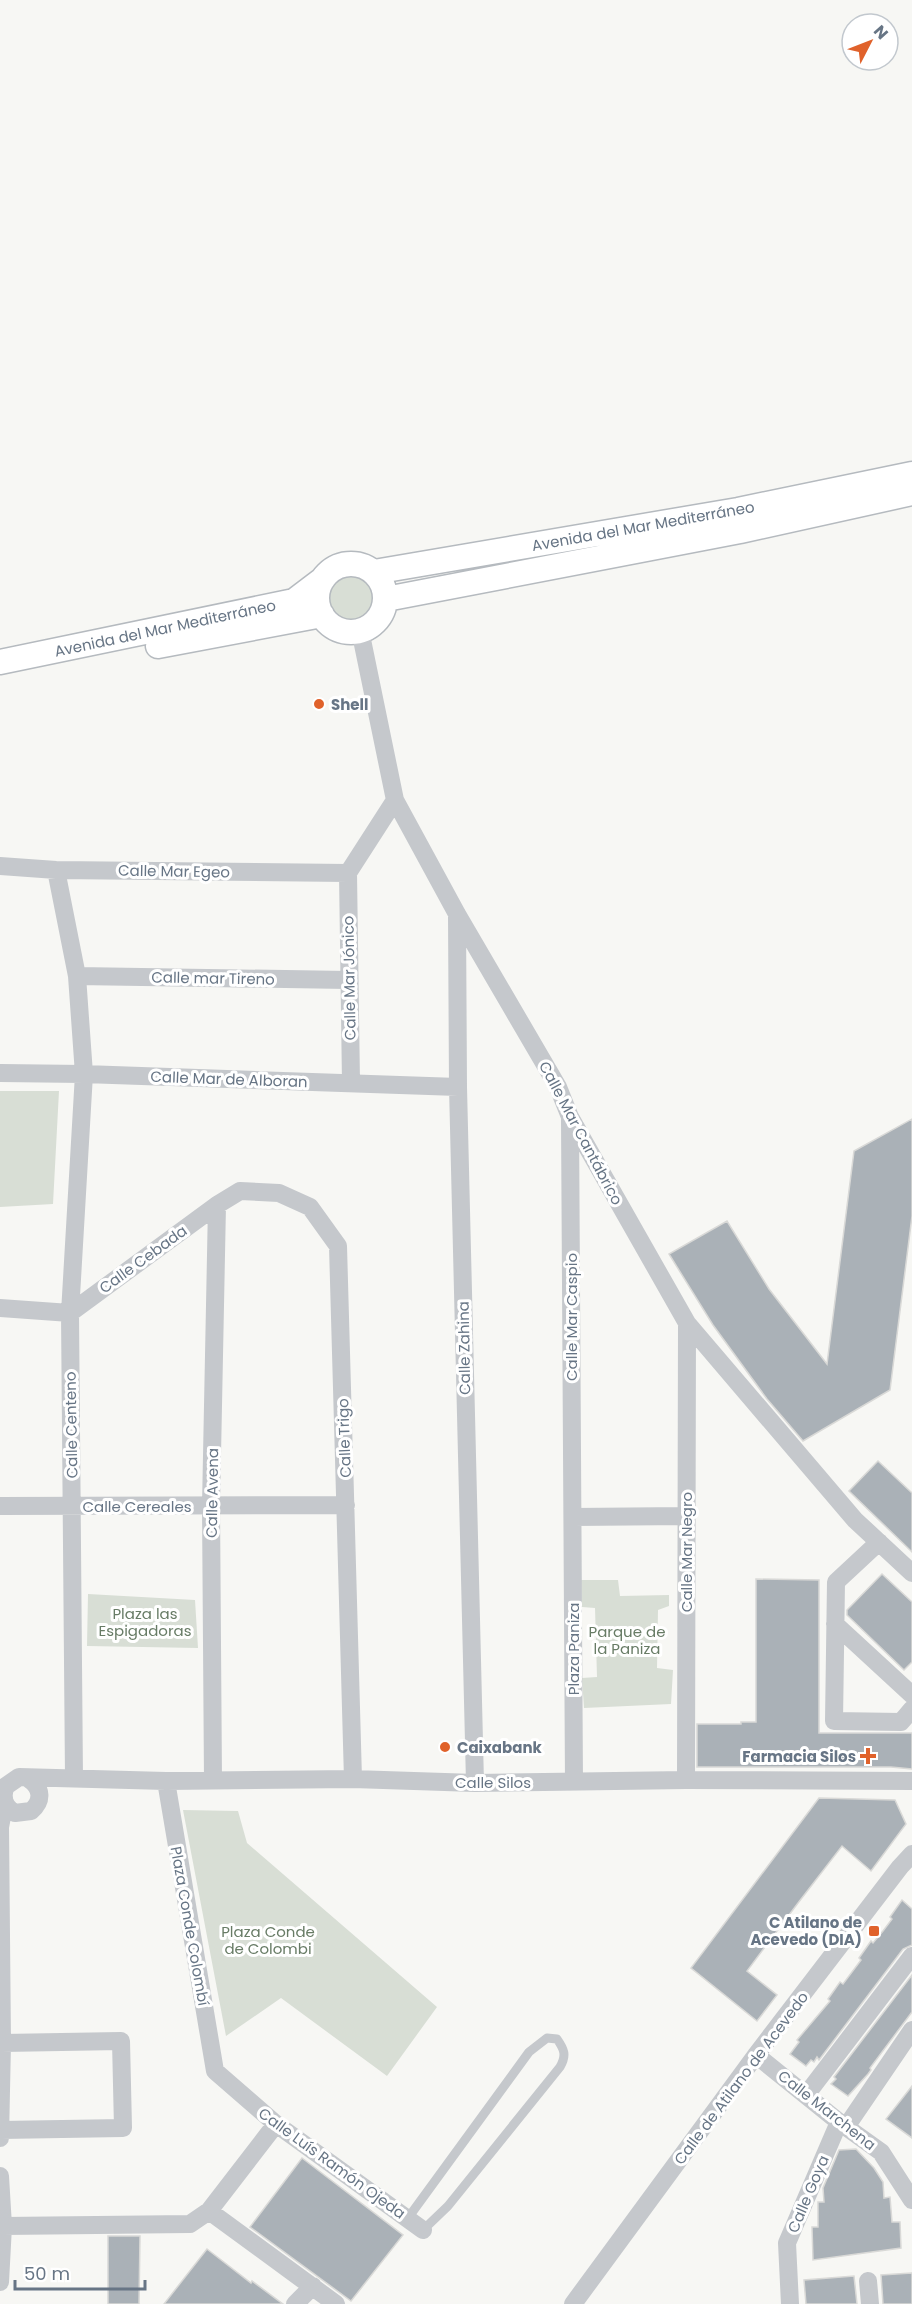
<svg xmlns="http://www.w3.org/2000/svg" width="912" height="2304" font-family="Poppins,sans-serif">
<rect width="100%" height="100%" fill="#f7f7f4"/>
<!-- green -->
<path fill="#d8ded5" d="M326 598a26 26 0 1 1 52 0a26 26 0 1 1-52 0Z
M0,1091H59L53,1204L0,1207Z
M581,1580H618L620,1596L669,1595V1606L658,1610L657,1668L673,1670L671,1704L584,1708L582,1678L597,1677L595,1608L582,1607Z
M88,1594L195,1600L198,1648L87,1646Z
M183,1810L238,1811L247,1843L437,2007L387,2076L281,1998L226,2036Z"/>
<!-- building -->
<path fill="#aab1b7" stroke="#d9d9d7" stroke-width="1.5" d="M912,1119V1216L890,1390L803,1441L767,1399L713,1325L669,1254L727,1221L769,1289L827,1364L854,1151Z
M878,1461L912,1493V1552L849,1491Z
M882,1574L912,1602V1662L904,1670L847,1615V1610Z
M756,1579L819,1580V1733H912V1769L891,1767H697V1724H741V1722H756Z
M819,1798L895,1800L906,1824L871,1871L842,1846L798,1903L747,1971L777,1995L757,2021L691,1968Z
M902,1900L912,1909V1945L903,1949L819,2060L817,2057L814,2062L811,2060L806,2066L790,2054L799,2042L797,2040L830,2001L828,1999L840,1982L843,1984L861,1960L859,1958L871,1941L873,1943L883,1931L892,1919L890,1917Z
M912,1975V2012L870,2068L871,2070L868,2074L848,2096L831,2084L836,2079L834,2077Z
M912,2086V2138L886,2119Z
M856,2149L874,2168L883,2182L884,2198L890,2197L892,2222H900L901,2248L813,2260L812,2227H818V2202H824L823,2188L839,2150Z
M302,2158L403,2235L351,2301L250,2227Z
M108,2236H140L139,2304H108Z
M207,2249L251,2283L252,2281L283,2304H164Z
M912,2273V2304H883L881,2275Z
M854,2276L857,2304H806L804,2280Z"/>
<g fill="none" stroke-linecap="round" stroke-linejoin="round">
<!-- secondary casing -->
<g stroke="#b5babf" stroke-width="27">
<path id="secondary" d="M317 598a34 34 0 1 1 68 0a34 34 0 1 1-68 0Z
M374,572L738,510L912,474
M386,599L740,531L912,493
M158,646L322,615
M0,662L294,601L323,579"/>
</g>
<!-- lane -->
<path stroke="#c5c8cc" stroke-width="9" d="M408,2218L529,2052L547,2038L557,2039C564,2049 567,2055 560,2067L448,2206L423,2230"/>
<!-- street -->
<path stroke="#c5c8cc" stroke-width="18" d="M360,630L395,800L457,914L558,1087L570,1117L687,1323L855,1520L912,1573
M0,866L56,870L348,873
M56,870L77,976L84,1074L70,1313L74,1778
M348,873L351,1083
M348,873L395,800
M457,915L458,1087L475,1783
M77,976L348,980
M0,1073L84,1074L458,1087
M570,1119L574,1782
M0,1308L70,1313L217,1205L240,1191L279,1193L310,1207L338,1246L353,1779
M0,1506L346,1505
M573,1517L686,1516
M879,1542L836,1582L834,1721L901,1722L912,1709
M835,1624L912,1695
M29,1779C42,1788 43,1801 31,1811L15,1813C4,1807 1,1797 6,1786L19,1777L166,1781L353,1779L475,1783L686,1780L912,1781
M213,1780L211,1506L217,1205
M686,1780L687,1323
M166,1781L215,2071L276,2124L423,2230
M756,2055L839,2122L881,2152L912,2200
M806,2095L912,1956
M846,2127L912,2030
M1,2130L123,2128L121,2041L2,2043
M0,2138L2,2043L0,1827L5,1802
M0,2176L3,2226L0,2282
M209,2211L336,2304
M3,2226L190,2224L209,2211L276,2124
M868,2281L870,2304
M295,2304L313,2286
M573,2304L756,2055L900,1867L912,1854
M790,2304L787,2243L839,2122"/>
<!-- secondary -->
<use href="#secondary" stroke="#fff" stroke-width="24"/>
</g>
<!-- markers -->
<g fill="#e0622b" stroke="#fff" stroke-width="2">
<circle cx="319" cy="704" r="6"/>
<circle cx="445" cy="1747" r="6"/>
<path d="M865 1747h6v6h6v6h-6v6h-6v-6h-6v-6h6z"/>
<rect x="868" y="1925" width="12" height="12" rx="3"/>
</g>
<g text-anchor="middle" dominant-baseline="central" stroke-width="6" stroke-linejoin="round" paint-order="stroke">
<!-- street labels -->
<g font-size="15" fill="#677585" stroke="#fff">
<text transform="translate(643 526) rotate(-10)">Avenida del Mar Mediterráneo</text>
<text transform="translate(165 628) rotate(-12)">Avenida del Mar Mediterráneo</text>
<text transform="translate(174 871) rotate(1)">Calle Mar Egeo</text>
<text transform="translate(213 978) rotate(1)">Calle mar Tireno</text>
<text transform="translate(349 978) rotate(-91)">Calle Mar Jónico</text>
<text transform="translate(229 1079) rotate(2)">Calle Mar de Alboran</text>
<text transform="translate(581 1133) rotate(62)">Calle Mar Cantábrico</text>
<text transform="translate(143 1259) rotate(-36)">Calle Cebada</text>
<text transform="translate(571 1317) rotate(-90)">Calle Mar Caspio</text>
<text transform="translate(464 1348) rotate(-91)">Calle Zahina</text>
<text transform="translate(71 1425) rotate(-91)">Calle Centeno</text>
<text transform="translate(344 1438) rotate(-92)">Calle Trigo</text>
<text transform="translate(212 1493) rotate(-89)">Calle Avena</text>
<text x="137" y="1506">Calle Cereales</text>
<text transform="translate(686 1552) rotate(-90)">Calle Mar Negro</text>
<text transform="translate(573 1649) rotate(-90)">Plaza Paniza</text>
<text x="493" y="1782">Calle Silos</text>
<text transform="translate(190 1926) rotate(80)">Plaza Conde Colombí</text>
<text transform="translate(741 2078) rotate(-53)">Calle de Atilano de Acevedo</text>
<text transform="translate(827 2110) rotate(38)">Calle Marchena</text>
<text transform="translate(332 2163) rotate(36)">Calle Luís Ramón Ojeda</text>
<text transform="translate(808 2194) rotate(-67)">Calle Goya</text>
</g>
<!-- poi labels -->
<g font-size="15" font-weight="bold" fill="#677585" stroke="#fff" text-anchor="start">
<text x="331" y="704">Shell</text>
<text x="457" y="1747">Caixabank</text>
<text x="856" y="1756" text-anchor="end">Farmacia Silos</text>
<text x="862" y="1922" text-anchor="end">C Atilano de<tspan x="862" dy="17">Acevedo (DIA)</tspan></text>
</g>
<!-- park labels -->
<g font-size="15" fill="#687c66" stroke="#fff">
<text x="145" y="1613">Plaza las<tspan x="145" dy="17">Espigadoras</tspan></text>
<text x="627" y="1631">Parque de<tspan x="627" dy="17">la Paniza</tspan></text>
<text x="268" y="1931">Plaza Conde<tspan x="268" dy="17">de Colombi</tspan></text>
</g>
</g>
<!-- north arrow -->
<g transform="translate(870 42) rotate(48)"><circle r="28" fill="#ffffff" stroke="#c2c8ce" stroke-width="1.5"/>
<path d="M0-4.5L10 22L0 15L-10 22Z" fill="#e0622b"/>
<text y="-9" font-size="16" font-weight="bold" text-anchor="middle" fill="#677585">N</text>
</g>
<!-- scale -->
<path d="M15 2280v9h130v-9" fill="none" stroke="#677585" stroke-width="3"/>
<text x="24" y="2280" font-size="18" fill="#677585" stroke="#ffffff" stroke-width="4.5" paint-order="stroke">50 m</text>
</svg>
